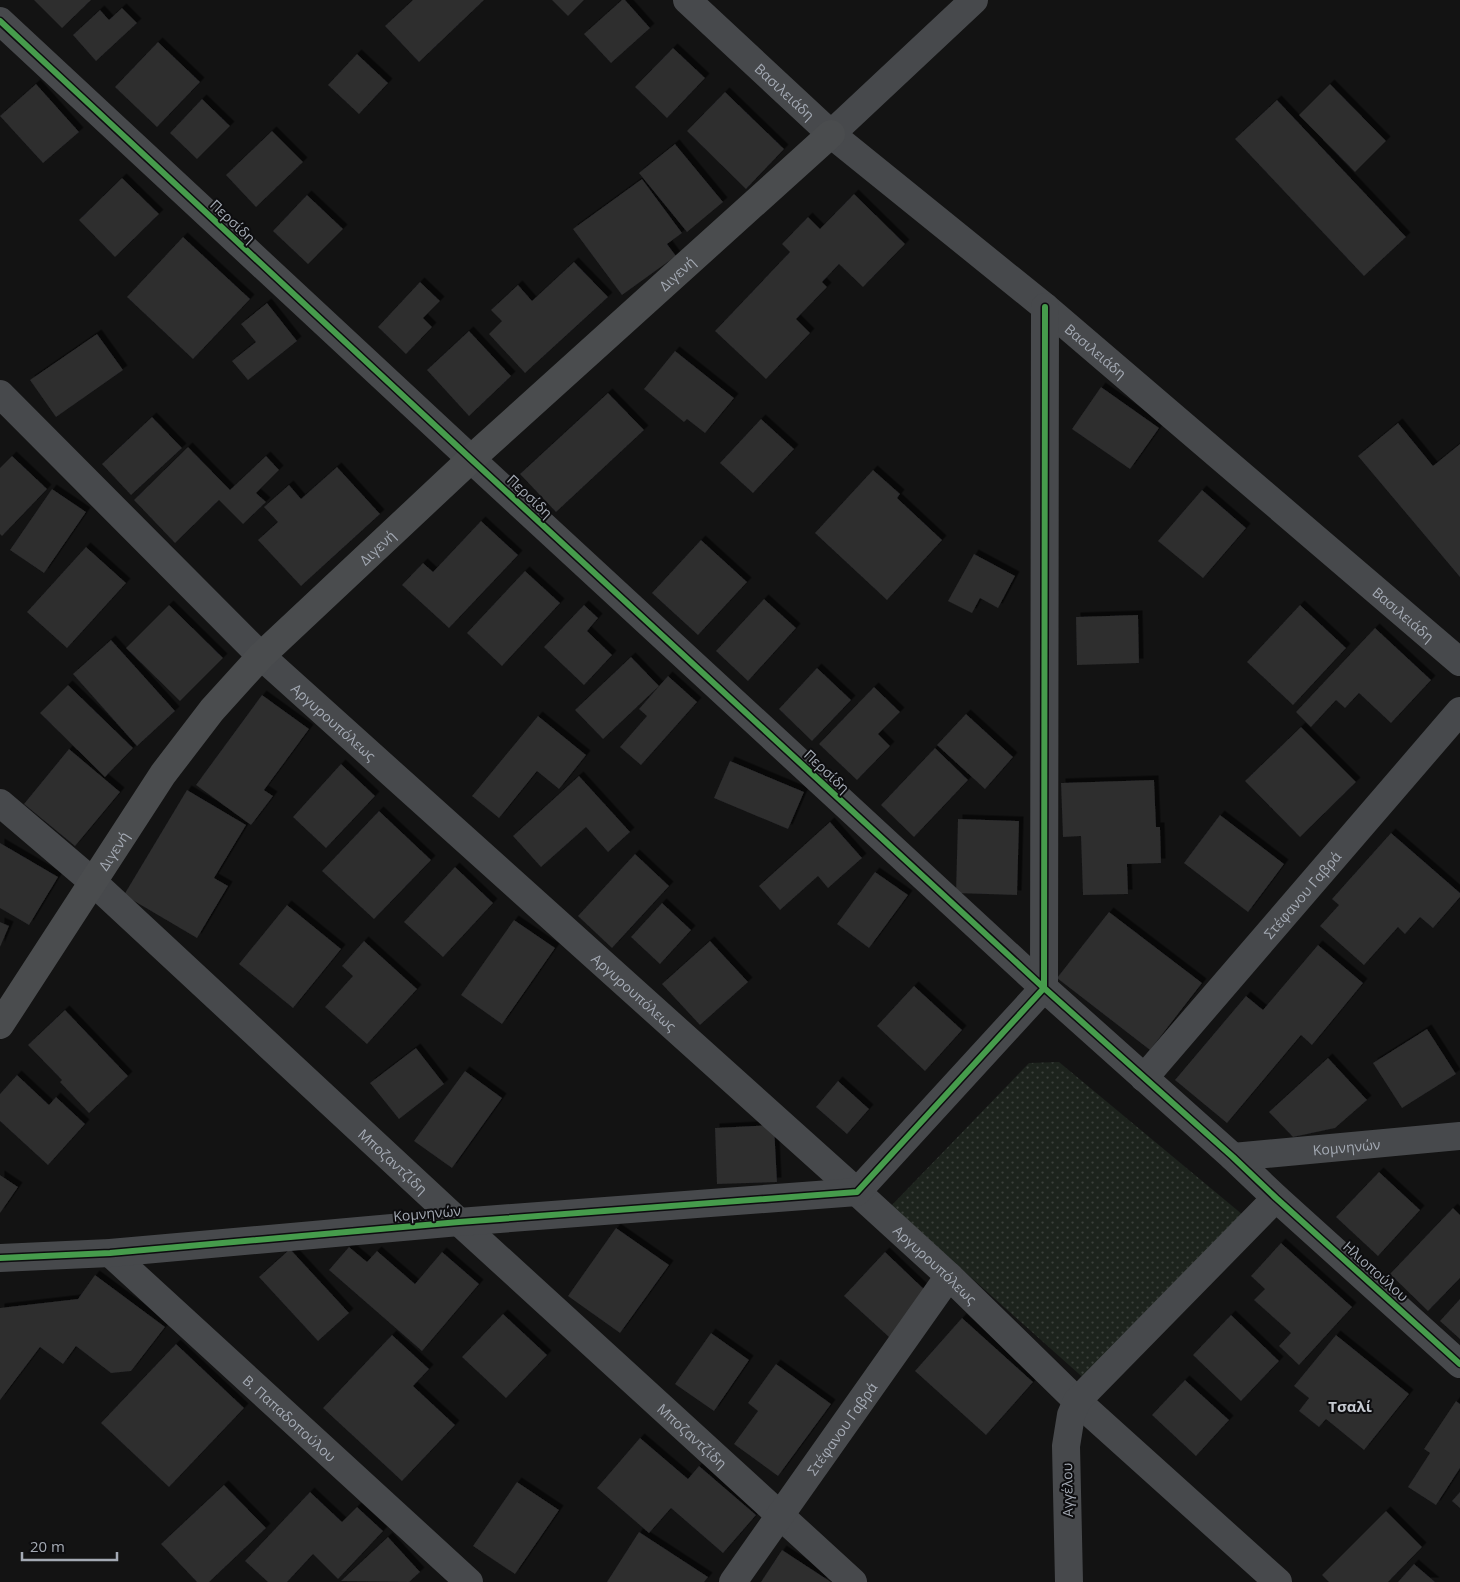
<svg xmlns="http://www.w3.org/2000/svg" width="1460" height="1582" font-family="'Open Sans',sans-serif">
<defs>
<pattern id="park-dots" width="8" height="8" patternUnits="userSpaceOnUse" patternTransform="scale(1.25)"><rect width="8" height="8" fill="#1d231d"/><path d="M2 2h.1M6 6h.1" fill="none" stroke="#3b403b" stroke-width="1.8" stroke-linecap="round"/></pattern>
<filter id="shadow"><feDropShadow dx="4.5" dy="-4.5" stdDeviation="0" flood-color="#0009"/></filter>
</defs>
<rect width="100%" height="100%" fill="#131313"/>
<!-- park -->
<path fill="url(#park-dots)" d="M1059,1062L1243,1215L1088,1382L891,1206L1029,1063Z"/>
<!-- building -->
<path fill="#2d2d2e" filter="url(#shadow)" d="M34,0H91L62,28Z
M413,0H484L419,62L385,26Z
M552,0H584L568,16Z
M622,0H625L650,28L611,63L584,34Z
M122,8L137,23L96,61L73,35L100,10L109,20Z
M158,42L200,82L157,127L115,87Z
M673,48L705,78L667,118L635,87Z
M357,54L388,83L359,114L328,85Z
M36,84L79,132L43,163L0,116Z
M1330,84L1386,141L1355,172L1299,115Z
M725,92L784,149L746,189L687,131Z
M202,99L230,126L197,159L170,133Z
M1277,100L1406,237L1364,276L1235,139Z
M272,131L303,162L256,207L226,175Z
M675,144L723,202L687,232L639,173Z
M122,178L159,214L115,257L79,220Z
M642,179L682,233L667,244L676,256L622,295L573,229Z
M854,194L905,244L863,287L839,264L822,282L827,287L796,319L810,333L766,379L715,331L790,252L782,244L808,217L820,229Z
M307,195L343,229L308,264L273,231Z
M183,237L250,299L193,359L127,297Z
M574,262L608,297L525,373L489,334L502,321L491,310L518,285L532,301Z
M420,282L440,301L423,318L432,327L406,354L378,327Z
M267,303L297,341L248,380L232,361L256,342L241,324Z
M469,331L511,376L469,416L427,370Z
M97,334L123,370L56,417L30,380Z
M675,351L734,398L705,433L687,419L684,422L644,389Z
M1101,387L1159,428L1130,469L1072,429Z
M608,393L644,430L556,512L520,474Z
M152,417L182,448L131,495L102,464Z
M761,419L794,449L753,493L720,463Z
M1398,423L1433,466L1460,444V577L1358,456Z
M188,447L230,490L266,456L279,470L256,493L266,502L243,524L219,500L175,543L134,500Z
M12,456L47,489L2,536L0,534V468Z
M337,467L380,514L301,586L258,540L278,522L264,507L289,485L301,499Z
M873,470L900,494L897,498L942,540L887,600L815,533Z
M52,489L86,512L44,573L10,550Z
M1202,490L1246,528L1203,578L1158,541Z
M481,521L518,555L449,628L402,585L423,563L433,572Z
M701,540L747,582L698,635L652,593Z
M86,547L126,583L67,648L27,612Z
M974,554L1015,576L998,608L980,598L972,613L948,601Z
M525,571L560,603L502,666L467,633Z
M764,599L796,628L748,681L716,651Z
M169,605L223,658L180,701L126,648Z
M584,605L598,618L587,631L612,655L584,685L544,647Z
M1300,605L1346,648L1293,705L1247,662Z
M1138,615L1139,663L1077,665L1076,617Z
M1375,628L1431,680L1391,723L1359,693L1345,708L1336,700L1311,727L1296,712Z
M111,640L175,711L137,746L73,674Z
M631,657L659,686L603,739L575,710Z
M817,668L851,700L812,741L779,709Z
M668,676L697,702L641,765L620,747L647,716L639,709Z
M68,685L133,748L105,777L40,713Z
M874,687L900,712L878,734L890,746L857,780L819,744Z
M262,695L309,729L264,790L273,796L251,825L196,785Z
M966,714L1013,757L985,789L937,745Z
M538,716L586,755L559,789L537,771L499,818L472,796Z
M1301,727L1356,782L1300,837L1245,781Z
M935,748L968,780L914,837L881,805Z
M69,749L120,792L75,846L24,804Z
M730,761L804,792L788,829L714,798Z
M341,764L375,796L326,848L293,817Z
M579,776L630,832L608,852L586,827L541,867L513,836Z
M1154,780L1156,827H1160L1161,863L1127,864L1128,894L1083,895L1081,836L1063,837L1061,783Z
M187,790L246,825L214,878L228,886L197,938L124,895Z
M379,811L431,860L374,919L322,871Z
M1220,815L1284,864L1248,912L1184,863Z
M958,819L1019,821L1017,895L956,893Z
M830,822L862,858L828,888L818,876L780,910L759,886Z
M1391,833L1460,893V897L1433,928L1420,917L1405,934L1398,927L1364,965L1320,926L1339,905L1332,899Z
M0,843L58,877L29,925L0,908Z
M635,854L669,886L612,948L578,916Z
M455,867L493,903L443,957L404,922Z
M875,872L908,895L869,948L837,924Z
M662,903L691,930L660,964L631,937Z
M287,905L341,949L293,1008L239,964Z
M1109,912L1202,983L1150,1050L1057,978Z
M514,920L555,948L502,1024L461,995Z
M0,922L9,926L0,947Z
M364,941L417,989L367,1044L325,1007L353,976L342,966Z
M710,941L748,982L700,1025L662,984Z
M1318,945L1363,983L1312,1045L1301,1035L1227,1123L1175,1080L1246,996L1263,1010Z
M914,986L962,1030L925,1071L877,1026Z
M65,1010L128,1076L89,1113L60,1082L62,1080L28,1045Z
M1427,1029L1456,1074L1402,1108L1373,1063Z
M416,1048L444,1084L399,1119L370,1083Z
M1328,1058L1367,1100L1335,1128L1293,1137L1269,1112Z
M465,1071L502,1098L452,1168L414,1141Z
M17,1075L49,1105L56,1097L85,1124L48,1165L0,1121V1094Z
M838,1081L869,1109L847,1134L816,1107Z
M774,1125L777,1182L717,1184L715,1128Z
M1379,1172L1420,1210L1378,1256L1336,1217Z
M0,1175L18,1187L0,1213Z
M1453,1208L1460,1215V1278L1428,1311L1390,1274Z
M616,1228L669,1265L620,1333L568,1296Z
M1281,1243L1352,1307L1299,1365L1279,1346L1291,1333L1254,1300L1265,1289L1251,1276Z
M349,1247L367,1262L377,1251L415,1284L442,1252L479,1284L422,1351L329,1270Z
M290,1249L349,1313L318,1341L259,1277Z
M885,1252L929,1294L889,1337L844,1296Z
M95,1275L165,1327L131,1371L111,1373L76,1346L63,1364L40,1347L0,1400V1308L78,1299Z
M1460,1299V1339L1440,1321Z
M503,1314L547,1355L506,1398L462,1357Z
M1231,1315L1279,1361L1241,1401L1193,1355Z
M962,1318L1033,1382L986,1435L915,1371Z
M711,1333L749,1360L714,1411L675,1384Z
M392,1335L429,1369L413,1386L455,1425L402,1481L323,1408Z
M1336,1335L1409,1394L1364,1450L1326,1419L1319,1427L1299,1411L1309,1398L1294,1386Z
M176,1344L244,1408L169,1487L101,1423Z
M776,1364L831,1404L778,1476L734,1444L758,1411L748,1403Z
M1185,1380L1229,1420L1196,1456L1152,1415Z
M1456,1401L1460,1404V1468L1436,1505L1408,1487L1430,1453L1424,1449Z
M640,1438L688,1479L699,1466L756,1515L723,1553L671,1508L649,1533L597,1488Z
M517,1482L559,1510L515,1574L473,1546Z
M224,1485L266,1528L209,1582H197L161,1544Z
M310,1492L342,1522L357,1507L383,1531L338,1579L313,1554L287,1582H268L245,1561Z
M1460,1492V1508L1452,1501Z
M1386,1511L1422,1547L1388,1582H1329L1322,1575Z
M639,1532L708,1577L704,1582H607Z
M388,1537L420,1572L409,1582L341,1581Z
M782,1550L831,1582H761Z
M1414,1564L1435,1582H1398Z"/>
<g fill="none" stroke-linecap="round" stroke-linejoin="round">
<!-- minor -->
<g stroke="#47494c" stroke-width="28">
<path id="s1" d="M687,0L831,134L1045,307L1460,662"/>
<path d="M0,21L471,459L1044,988L1233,1157L1276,1198L1460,1364"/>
<path d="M831,134L974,0"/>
<path id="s2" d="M0,394L261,656L857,1192L949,1276L1077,1401L1278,1582"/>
<path id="s3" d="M0,803L93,882L459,1222L853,1582"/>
<path id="s4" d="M1144,1078L1460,711"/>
<path id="s5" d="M1233,1157L1460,1136"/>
<path id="s6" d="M110,1253L469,1582"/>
<path d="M0,1258L110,1253L459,1222L857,1192L1044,988L1045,307"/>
<path id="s7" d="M733,1582L949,1276"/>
<path d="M1069,1582L1066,1446L1071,1415L1077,1401L1276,1198"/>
</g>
<!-- major -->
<path stroke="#4a4c4e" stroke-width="28" id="s8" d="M0,1025L163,774L212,710L261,656L471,459L831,134"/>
<!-- cycleway casing -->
<g stroke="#0d0d0f" stroke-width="9">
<path id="cycleway" d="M0,21L471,459L1044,988L1233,1157L1276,1198L1460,1364
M0,1258L110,1253L459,1222L857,1192L1044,988L1045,307"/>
</g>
<!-- cycleway -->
<use href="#cycleway" stroke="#469c4c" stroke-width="6"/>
</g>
<g text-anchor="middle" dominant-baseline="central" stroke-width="4" stroke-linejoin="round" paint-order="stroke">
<!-- street labels -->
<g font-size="14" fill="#a4aab4" stroke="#0d0d0f">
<text stroke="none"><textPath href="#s1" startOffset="134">Βασιλειάδη</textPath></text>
<text transform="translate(233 221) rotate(43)">Περσίδη</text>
<text stroke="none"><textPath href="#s8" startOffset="1018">Διγενή</textPath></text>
<text stroke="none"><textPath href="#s1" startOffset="539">Βασιλειάδη</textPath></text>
<text transform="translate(530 496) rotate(43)">Περσίδη</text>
<text stroke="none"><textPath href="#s8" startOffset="612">Διγενή</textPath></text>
<text stroke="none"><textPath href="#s1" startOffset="944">Βασιλειάδη</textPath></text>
<text stroke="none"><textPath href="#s2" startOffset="468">Αργυρουπόλεως</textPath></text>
<text transform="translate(827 771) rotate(43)">Περσίδη</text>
<text stroke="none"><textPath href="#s8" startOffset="208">Διγενή</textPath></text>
<text stroke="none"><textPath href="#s4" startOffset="242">Στέφανου Γαβρά</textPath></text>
<text stroke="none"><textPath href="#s2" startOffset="872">Αργυρουπόλεως</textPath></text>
<text stroke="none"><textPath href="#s5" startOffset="114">Κομνηνών</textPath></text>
<text stroke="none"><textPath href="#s3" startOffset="532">Μποζαντζίδη</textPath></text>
<text transform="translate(427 1213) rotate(-5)">Κομνηνών</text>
<text stroke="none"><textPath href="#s2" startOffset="1278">Αργυρουπόλεως</textPath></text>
<text transform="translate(1376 1271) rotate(42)">Ηλιοπούλου</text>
<text stroke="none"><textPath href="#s6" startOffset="244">B. Παπαδοπούλου</textPath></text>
<text stroke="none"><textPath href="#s7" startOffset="188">Στέφανου Γαβρά</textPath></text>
<text stroke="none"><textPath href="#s3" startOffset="938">Μποζαντζίδη</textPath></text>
<text transform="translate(1067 1490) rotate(-91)">Αγγέλου</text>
</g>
<!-- neighbourhood labels -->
<g font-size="15" font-weight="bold" fill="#c5c9d0" stroke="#0d0d0f">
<text x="1350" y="1406">Τσαλί</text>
</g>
</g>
<!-- scale -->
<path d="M22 1552v8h95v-8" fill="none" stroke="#a4aab4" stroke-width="2.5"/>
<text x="30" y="1552" font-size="15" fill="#a4aab4" stroke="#0d0d0f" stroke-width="4" paint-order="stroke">20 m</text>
</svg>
